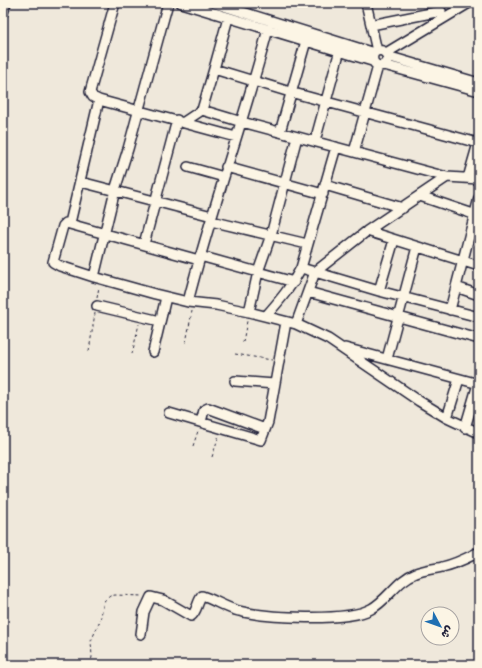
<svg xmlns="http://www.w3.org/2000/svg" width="482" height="668" font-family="'Comic Neue','Playpen Sans Arabic',sans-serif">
<rect width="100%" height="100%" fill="#efe8db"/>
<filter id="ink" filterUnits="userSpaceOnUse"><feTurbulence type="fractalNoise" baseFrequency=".025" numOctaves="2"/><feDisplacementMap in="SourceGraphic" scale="8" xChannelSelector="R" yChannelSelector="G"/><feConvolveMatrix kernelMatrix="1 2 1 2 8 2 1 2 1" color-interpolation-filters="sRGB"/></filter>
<g filter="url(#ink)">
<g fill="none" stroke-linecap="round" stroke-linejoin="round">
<!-- minor casing -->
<g stroke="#22223b" stroke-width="12">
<path id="minor" d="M115,3L90,92L93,97L99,100L236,137
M181,3L372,61
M214,3L374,53C380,48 387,51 388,59L384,65C376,68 370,61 374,53
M366,3L377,51
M3,13L6,3
M371,25L441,11
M386,53L469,3
M387,56L479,83
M384,65L479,91
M214,69L290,92L478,143
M202,110L242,122L447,177L479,179
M184,122L202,110L214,69L228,18
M280,132L306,41
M315,141L340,50
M354,152L378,66
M188,167L224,177
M226,167L323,194
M468,178L479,140
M81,182L212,216
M325,185L403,208
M420,196L479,216
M211,221L307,244
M70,223L99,100
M367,231L479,266
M144,244L177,120
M200,256L294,282
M199,260L66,223L63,226L53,262L60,266L94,277L155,294L188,302L216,305L249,312L296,324
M301,268L315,272L367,231L447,177
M94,277L115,190L128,149L168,3
M456,287L479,295
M379,291L394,240
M308,292L479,339
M188,302C211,210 244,121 268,29
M97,306L160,321
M450,310L479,198
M249,312L258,272L271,235L297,137
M266,316C280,300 292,286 301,268L336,147
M479,317L379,291L315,272L296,324L328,339L419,401L447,418L479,433
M345,348L479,384
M153,352L166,297
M387,359L417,247
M235,381L274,384
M169,413L261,440L268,422L286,322
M447,418L459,379
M201,422L204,410L208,408L265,429
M465,428L478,384
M141,634L144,612L151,597L163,600L191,616C197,612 197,602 202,596C215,600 226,608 239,611C266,618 348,622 371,609C388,600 397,580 416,573C424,570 434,569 442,567C456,564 467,558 479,552"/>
</g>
<!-- path -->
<path stroke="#22223b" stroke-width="1" stroke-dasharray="3 3" stroke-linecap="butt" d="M97,298L99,287
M243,342L247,321
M186,343L192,311
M89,351L95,313
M132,354L139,324
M235,354L272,360
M193,446L198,431
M212,457L219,435
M90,665L92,657L91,641L100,621L104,601L110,596L115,595L142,596"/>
<!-- minor -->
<use href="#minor" stroke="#fcf5e5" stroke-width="9"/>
</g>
</g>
<!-- margin -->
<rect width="482" height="668" fill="none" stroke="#fcf5e5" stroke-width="16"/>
<rect x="8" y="8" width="466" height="652" fill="none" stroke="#22223b" stroke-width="1.5" filter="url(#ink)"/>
<!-- north arrow -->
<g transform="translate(440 626) rotate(131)"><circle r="19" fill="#fcf5e5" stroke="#a5a1a1"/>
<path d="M0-3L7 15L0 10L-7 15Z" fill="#1f6fb2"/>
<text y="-6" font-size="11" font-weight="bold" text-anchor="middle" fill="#22223b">ش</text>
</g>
</svg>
